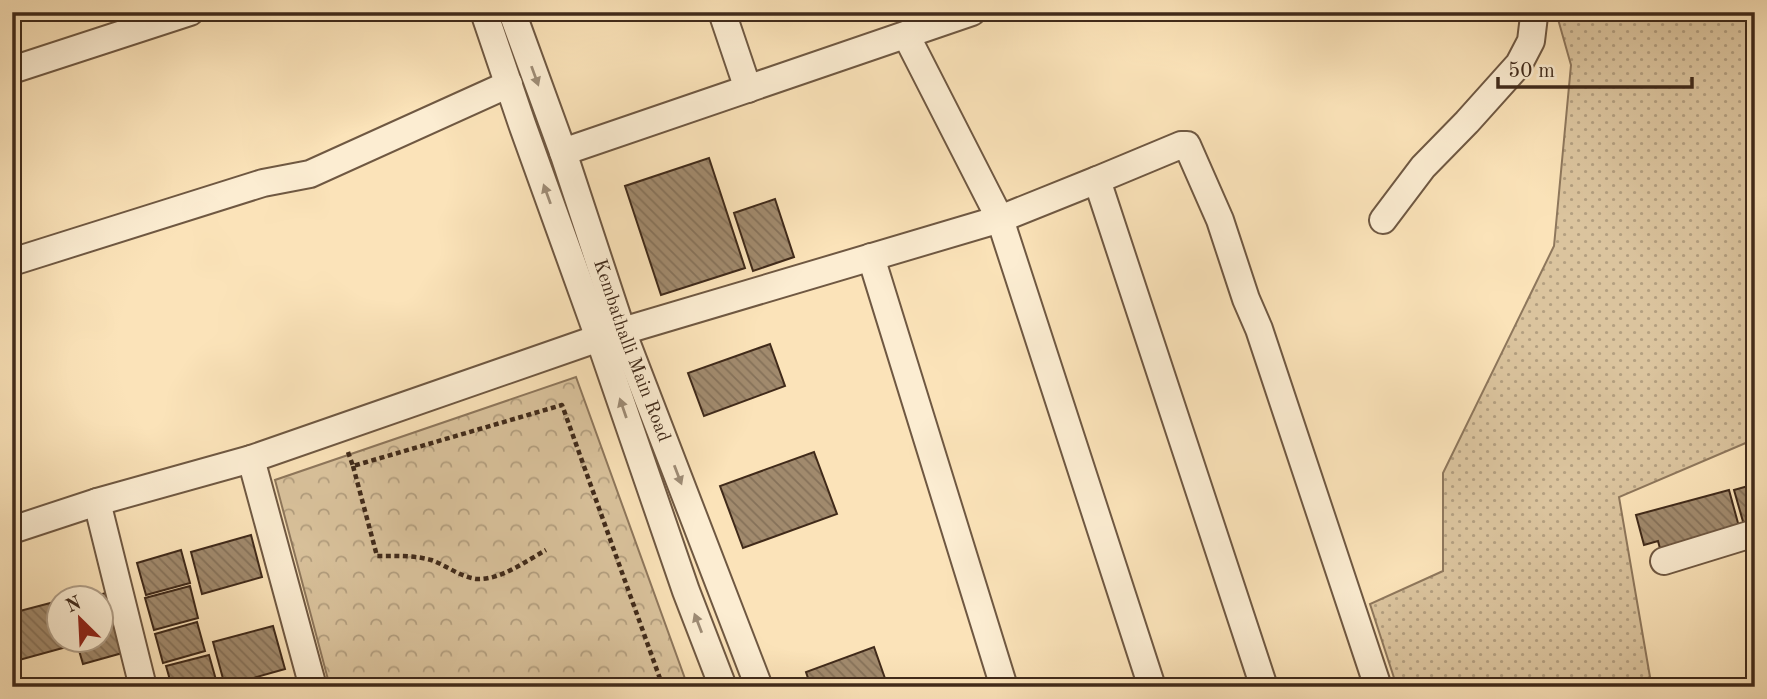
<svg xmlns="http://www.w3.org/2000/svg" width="1767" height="699" font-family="'Old Standard TT',serif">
<defs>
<pattern id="grass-dots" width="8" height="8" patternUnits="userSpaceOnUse" patternTransform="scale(1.75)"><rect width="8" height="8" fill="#dbc49e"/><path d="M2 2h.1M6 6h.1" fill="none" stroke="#b39f80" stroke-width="1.8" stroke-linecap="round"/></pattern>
<pattern id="park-crowns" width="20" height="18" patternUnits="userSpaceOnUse" patternTransform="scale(1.75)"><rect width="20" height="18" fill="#dbc49e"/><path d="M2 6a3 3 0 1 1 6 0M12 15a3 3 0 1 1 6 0" fill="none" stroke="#b39f80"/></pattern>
<pattern id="building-back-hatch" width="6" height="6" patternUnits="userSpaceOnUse" patternTransform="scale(1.75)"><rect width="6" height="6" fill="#a18a6d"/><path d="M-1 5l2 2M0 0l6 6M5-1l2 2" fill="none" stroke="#857159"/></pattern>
</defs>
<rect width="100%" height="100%" fill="#fbe3b9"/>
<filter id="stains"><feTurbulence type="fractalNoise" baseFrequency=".00286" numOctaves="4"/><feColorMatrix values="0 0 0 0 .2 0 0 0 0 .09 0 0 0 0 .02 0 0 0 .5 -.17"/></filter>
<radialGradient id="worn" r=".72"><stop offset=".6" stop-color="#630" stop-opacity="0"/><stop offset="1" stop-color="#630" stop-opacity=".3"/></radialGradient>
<!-- grass -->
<path fill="url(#grass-dots)" stroke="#8e775c" stroke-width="2" d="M1556,12H1755V439L1619,497L1650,677L1628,687H1397L1370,604L1443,571V473L1554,246L1571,65Z"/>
<!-- park -->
<path fill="url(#park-crowns)" stroke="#8e775c" stroke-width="2" d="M576,377L688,687H330L275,480Z"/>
<!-- building -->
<path fill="url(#building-back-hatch)" stroke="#402a1a" stroke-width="2" d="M709,158L745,268L661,295L625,186Z
M775,199L794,257L753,271L734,213Z
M770,344L785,386L704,416L688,373Z
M814,452L837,514L743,548L720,486Z
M1755,484V522L1744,525L1734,490Z
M1729,490L1741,534L1662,556L1658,541L1644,545L1636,515Z
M251,535L262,577L202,594L191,552Z
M181,550L190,583L146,595L137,563Z
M190,586L198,618L154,630L145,598Z
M109,592L126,652L83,664L76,640H102V598H89Z
M58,601L60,608V640H68L70,646L12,662V613Z
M197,622L205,651L163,663L155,634Z
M273,626L285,669L225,686L213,642Z
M874,647L888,687H811L806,672Z
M209,655L218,687H172L166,666Z"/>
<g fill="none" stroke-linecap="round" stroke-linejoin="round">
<!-- minor casing -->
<g stroke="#6f5842" stroke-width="30">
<g id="minor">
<path d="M484,12L522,124L599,338L686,591L723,687"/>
<path id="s1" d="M512,12L563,152L622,331L759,687"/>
<path d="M722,12L748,89"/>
<path d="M906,35L1000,219L1152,687"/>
<path d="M12,70L190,12"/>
<path d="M563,152L972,12"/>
<path d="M1097,180L1181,145H1187L1220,220L1246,299L1259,329L1378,687"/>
<path d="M1383,220L1423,167L1467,122L1519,64L1531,41L1534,16L1532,12"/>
<path d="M871,257L1004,687"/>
<path d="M12,262L263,183L310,174L509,84"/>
<path d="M251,459L313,687"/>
<path d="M97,502L143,687"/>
<path d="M12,530L97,502L251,459L599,338L1000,219L1097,180L1264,687"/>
<path d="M1664,561L1755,533"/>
</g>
</g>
<!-- path -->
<path stroke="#402a1a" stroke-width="4.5" stroke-dasharray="5 3.5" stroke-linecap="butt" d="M348,452L353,466L562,405L663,687
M353,466L377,556C395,556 413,555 431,560C446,565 460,577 477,579C501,580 526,561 546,550"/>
<!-- minor -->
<use href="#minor" stroke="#fcedd2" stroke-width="26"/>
</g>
<!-- one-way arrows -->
<defs><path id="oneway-solid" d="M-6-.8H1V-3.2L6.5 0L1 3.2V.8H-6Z" transform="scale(1.75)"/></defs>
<g fill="#9e8c76">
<use href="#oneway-solid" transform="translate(535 76) rotate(70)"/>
<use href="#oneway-solid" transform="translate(547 194) rotate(-110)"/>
<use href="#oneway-solid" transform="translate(623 408) rotate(-109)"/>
<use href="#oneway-solid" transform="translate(678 475) rotate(69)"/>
<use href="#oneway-solid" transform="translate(698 623) rotate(-111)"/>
</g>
<g text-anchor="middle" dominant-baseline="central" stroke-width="5" stroke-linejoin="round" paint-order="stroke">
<!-- street labels -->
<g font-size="19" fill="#402a1a" stroke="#fcedd2">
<text stroke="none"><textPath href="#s1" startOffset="359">Kembathalli Main Road</textPath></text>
</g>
</g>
<!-- margin -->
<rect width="1767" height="699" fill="none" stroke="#fbe3b9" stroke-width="42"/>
<rect x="14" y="14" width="1739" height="671" fill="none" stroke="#402a1a" stroke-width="3.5"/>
<rect x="21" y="21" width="1725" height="657" fill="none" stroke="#402a1a" stroke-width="2"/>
<!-- north arrow -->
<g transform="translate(80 619) rotate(336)"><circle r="33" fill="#fcedd2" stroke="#b19f88" stroke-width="2"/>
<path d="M0-5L12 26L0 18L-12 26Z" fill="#8f2418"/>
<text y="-10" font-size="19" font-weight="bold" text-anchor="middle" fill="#402a1a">N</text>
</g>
<!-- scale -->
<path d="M1498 77v10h194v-10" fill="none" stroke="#402a1a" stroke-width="3.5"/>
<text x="1508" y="77" font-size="21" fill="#402a1a" stroke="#fcedd2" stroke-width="5" paint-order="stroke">50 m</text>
<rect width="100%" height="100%" filter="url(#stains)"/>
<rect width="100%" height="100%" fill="url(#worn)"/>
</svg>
